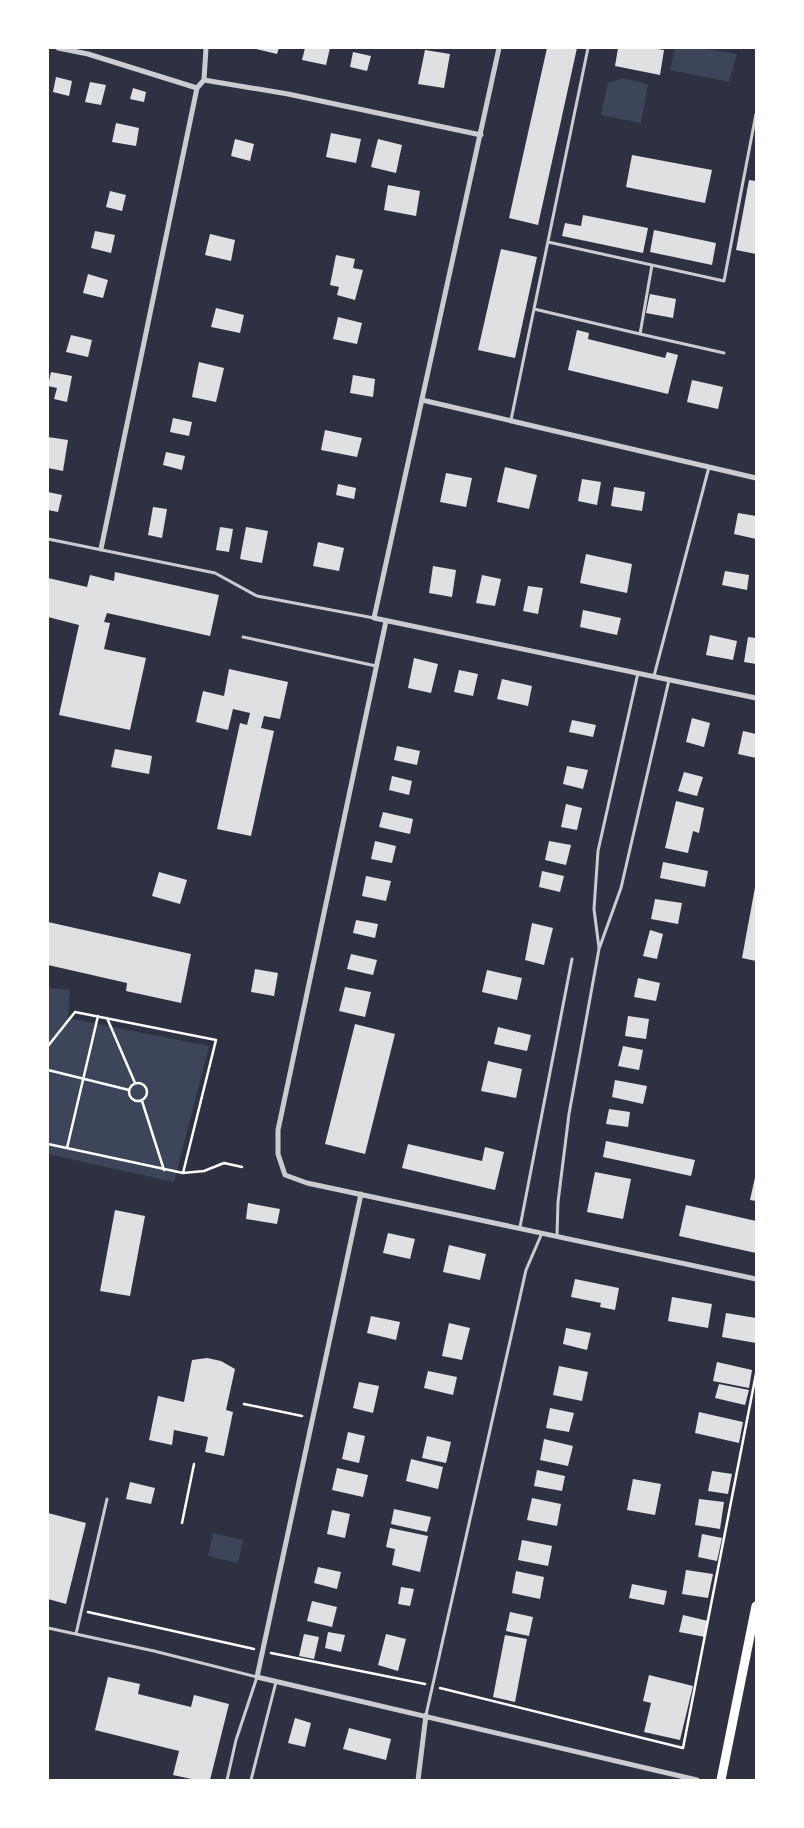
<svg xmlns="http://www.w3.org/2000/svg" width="804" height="1828" font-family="'Noto Sans',sans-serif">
<rect width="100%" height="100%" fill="#2d3142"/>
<!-- green -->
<path fill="#3c4559" d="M675,48H699L737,54L729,82L670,70Z
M622,78L648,84L641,123L601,115L608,83Z
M48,988L70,990L68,1018L209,1046L174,1182L48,1154Z
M213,1533L243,1540L238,1563L208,1556Z"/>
<!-- building -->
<path fill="#e0e0e3" d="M252,48H279L277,54Z
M305,48H330L326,65L302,60Z
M547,48H577L538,225L509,218Z
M618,48H651L664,50L660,75L615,66Z
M425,50L450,54L444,88L418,84Z
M353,52L371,56L367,71L350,67Z
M56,77L72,81L69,96L53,92Z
M90,82L106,85L101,105L85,102Z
M133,88L146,92L144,102L130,99Z
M116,123L139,128L136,146L112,142Z
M331,133L361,139L356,163L326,157Z
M235,139L254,144L250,161L231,156Z
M378,139L402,145L396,173L371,167Z
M632,155L712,170L705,203L626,187Z
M749,180L756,181V254L736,250Z
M388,185L420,191L416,216L384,210Z
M110,191L126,195L122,211L106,207Z
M583,215L648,228L643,253L562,236L565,223L581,226Z
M654,230L716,243L712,265L650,252Z
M95,231L115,235L111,253L91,248Z
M210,234L235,240L231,261L205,255Z
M501,249L537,257L515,358L478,350Z
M336,255L355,259L353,268L363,270L355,300L337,295L339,287L330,285Z
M88,274L108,280L103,298L83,293Z
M650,294L676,299L673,318L646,313Z
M216,308L244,315L240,333L211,327Z
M338,317L362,323L357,344L333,339Z
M577,330L589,333L588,339L665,358L667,352L678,355L668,394L568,370Z
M71,335L92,340L88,357L66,352Z
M199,362L224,368L216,402L192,397Z
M51,372L72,376L67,402L54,399L57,388L48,386Z
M353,375L375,379L373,397L350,393Z
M692,380L723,387L718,409L687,402Z
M173,418L192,422L189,436L170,432Z
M325,430L362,438L357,457L321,450Z
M48,437L68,440L63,471L48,468Z
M166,452L185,456L182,470L163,465Z
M505,467L537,475L529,509L497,502Z
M446,473L472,478L466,507L440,502Z
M582,479L601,482L597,505L578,501Z
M338,484L356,488L354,499L336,495Z
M614,487L645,492L642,511L611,506Z
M48,492L62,495L58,512L48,510Z
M153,507L167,509L162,538L148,535Z
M738,513L756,516V539L734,534Z
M220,527L233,529L229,552L216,550Z
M246,527L268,531L262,563L240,559Z
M318,542L344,548L339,571L313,566Z
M586,554L632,564L627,593L580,583Z
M433,566L456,570L452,597L429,593Z
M725,571L749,575L747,590L722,585Z
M115,572L219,595L210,636L107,613L104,622L110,623L104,649L146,658L130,730L59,715L79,625L48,617V578L87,587L90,575L114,581Z
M482,575L501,579L495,606L476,603Z
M528,586L543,588L538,614L523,611Z
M583,610L621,618L617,635L580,627Z
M710,635L737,641L733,660L706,655Z
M748,637L756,638V664L744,662Z
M414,658L438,664L431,693L408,688Z
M229,669L288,682L280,719L264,716L261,728L274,731L251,836L217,829L240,723L247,725L250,713L233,709L228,730L196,722L203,691L224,696Z
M459,670L478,674L473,696L454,692Z
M502,679L532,686L528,706L497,699Z
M692,718L710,723L704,747L686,742Z
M572,720L596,725L593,737L569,732Z
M743,731L756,734V758L738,754Z
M397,746L420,751L417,765L394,760Z
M115,749L152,756L149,774L111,767Z
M567,766L588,770L583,789L563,784Z
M684,772L703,777L697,796L678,791Z
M392,776L412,781L409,795L389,790Z
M676,801L704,808L699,833L693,831L688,853L665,848Z
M566,804L582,808L577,830L561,827Z
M383,812L413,819L410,834L379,827Z
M375,841L396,846L392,863L371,859Z
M549,841L571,845L566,865L545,860Z
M663,862L708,871L705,887L660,878Z
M542,871L564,876L560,892L539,887Z
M159,872L187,880L180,904L152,896Z
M366,876L391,881L386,901L362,896Z
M756,882V961L742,958Z
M655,899L682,903L678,924L651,919Z
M356,920L378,924L375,938L353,933Z
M48,922L191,954L181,1003L126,991L127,983L48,965Z
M532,923L553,928L544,965L525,960Z
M650,930L663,934L657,959L643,956Z
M351,954L377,960L373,975L347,969Z
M255,969L278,973L274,996L251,992Z
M487,970L522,978L517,1000L482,992Z
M638,978L660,983L656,1001L634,997Z
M345,987L371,992L365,1017L339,1011Z
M628,1016L649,1019L646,1039L625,1036Z
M355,1024L395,1034L365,1154L325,1144Z
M498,1027L531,1035L527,1051L494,1044Z
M623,1046L643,1050L639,1070L618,1066Z
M488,1061L522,1069L516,1098L481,1091Z
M615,1080L647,1086L643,1104L612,1097Z
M609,1109L630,1112L628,1127L606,1124Z
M606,1141L695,1160L691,1176L603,1157Z
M408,1144L482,1161L485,1147L504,1152L495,1190L402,1168Z
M595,1172L631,1179L623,1219L587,1212Z
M756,1173V1201L750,1200Z
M248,1203L280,1209L277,1224L246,1219Z
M686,1205L756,1221V1253L679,1236Z
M115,1210L145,1216L130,1296L100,1291Z
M388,1233L415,1239L410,1259L383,1253Z
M449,1245L486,1254L480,1280L443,1272Z
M575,1279L619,1288L615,1310L600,1307L601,1303L571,1297Z
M672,1297L712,1304L708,1328L668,1321Z
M726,1313L756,1318V1343L722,1337Z
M371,1316L400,1322L396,1340L367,1333Z
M449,1323L470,1328L462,1360L442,1356Z
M566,1328L591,1333L587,1350L563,1344Z
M207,1358L221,1361L235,1369L226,1410L233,1412L224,1456L205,1452L208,1437L174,1430L172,1445L149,1440L158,1396L184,1402L192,1360Z
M717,1362L752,1370L749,1388L713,1381Z
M559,1366L588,1372L582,1401L553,1395Z
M428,1371L457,1377L453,1395L424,1388Z
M359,1382L379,1386L373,1413L353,1408Z
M719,1384L749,1390L745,1405L715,1398Z
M550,1408L574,1413L569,1432L546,1428Z
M699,1412L743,1422L739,1443L695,1433Z
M348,1432L365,1436L359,1463L342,1459Z
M427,1436L451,1442L446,1463L422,1458Z
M544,1439L573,1446L568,1466L540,1460Z
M411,1459L443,1467L438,1489L406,1481Z
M337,1468L368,1475L363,1497L332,1490Z
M537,1470L565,1476L562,1491L534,1486Z
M712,1471L732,1474L728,1494L708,1491Z
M633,1479L661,1484L655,1515L627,1510Z
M130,1482L155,1488L151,1504L126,1499Z
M532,1498L561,1504L557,1526L527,1520Z
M699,1499L724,1502L720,1529L695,1525Z
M394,1509L431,1517L427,1532L391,1524Z
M332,1510L350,1514L345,1538L327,1534Z
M48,1513L86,1523L66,1604L48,1599Z
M390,1528L428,1536L420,1572L392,1565L395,1549L386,1547Z
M702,1534L722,1538L717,1561L698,1557Z
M522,1540L552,1546L548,1566L518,1560Z
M318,1567L341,1572L337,1589L314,1583Z
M686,1570L713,1574L708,1598L682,1594Z
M516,1571L544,1577L540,1599L512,1593Z
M632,1584L667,1591L664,1605L629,1598Z
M401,1587L414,1589L410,1606L398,1604Z
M312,1601L337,1607L332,1627L307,1621Z
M510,1612L533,1617L529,1636L506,1631Z
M683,1615L708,1621L705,1637L679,1632Z
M328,1632L345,1635L341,1652L325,1648Z
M304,1634L319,1637L314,1659L299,1656Z
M386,1634L406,1639L398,1671L378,1665Z
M505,1635L527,1639L515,1702L493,1697Z
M649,1675L693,1686L680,1740L644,1732L651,1703L643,1701Z
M108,1677L140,1684L138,1694L191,1707L194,1695L229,1704L210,1780H196L173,1775L179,1751L95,1730Z
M295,1718L311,1723L305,1747L288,1743Z
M349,1728L391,1739L386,1760L343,1749Z"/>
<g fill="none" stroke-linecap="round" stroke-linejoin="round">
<!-- path -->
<path stroke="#fff" stroke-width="2.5" d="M107,1018L135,1083
M48,1046L75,1012L216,1040L183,1173
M48,1070L129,1090
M129 1092a9 9 0 1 1 18 0a9 9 0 1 1-18 0Z
M142,1101L164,1170
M48,1144L183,1173L204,1171L224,1163L242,1167
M67,1148L98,1016
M244,1404L302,1416
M182,1523L194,1464
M88,1612L254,1649
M271,1653L425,1684
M440,1688L683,1748L756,1374"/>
<!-- service -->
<path stroke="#caccd0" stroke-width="3" d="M548,242L724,281L756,114
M652,265L640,334L724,353
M534,309L640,334
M511,420L588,48
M48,539L215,573L257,596L374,618
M243,637L376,666
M654,676L709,467
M599,948L594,909L598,851L638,673
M520,1227L572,959
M557,1235L558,1202L569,1114L599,949L621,888L669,680
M48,1628L154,1651L257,1677L236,1740L227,1780
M76,1634L107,1499
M426,1715L526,1270L542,1233
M251,1780L276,1682"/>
<!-- minor -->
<path stroke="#caccd0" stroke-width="5" d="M58,48L88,54L197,88
M499,48L374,618L756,698
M204,80L288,94L481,135
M422,400L756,478
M101,549L197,88L204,80L206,48
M386,621L278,1130V1154L285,1175L307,1183L756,1279
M361,1194L257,1677L697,1780
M418,1780L426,1715"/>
<!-- secondary -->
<path stroke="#fff" stroke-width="9" d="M721,1780L756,1606"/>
</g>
<!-- border -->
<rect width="804" height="1828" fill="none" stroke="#ffffff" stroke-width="98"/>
</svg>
